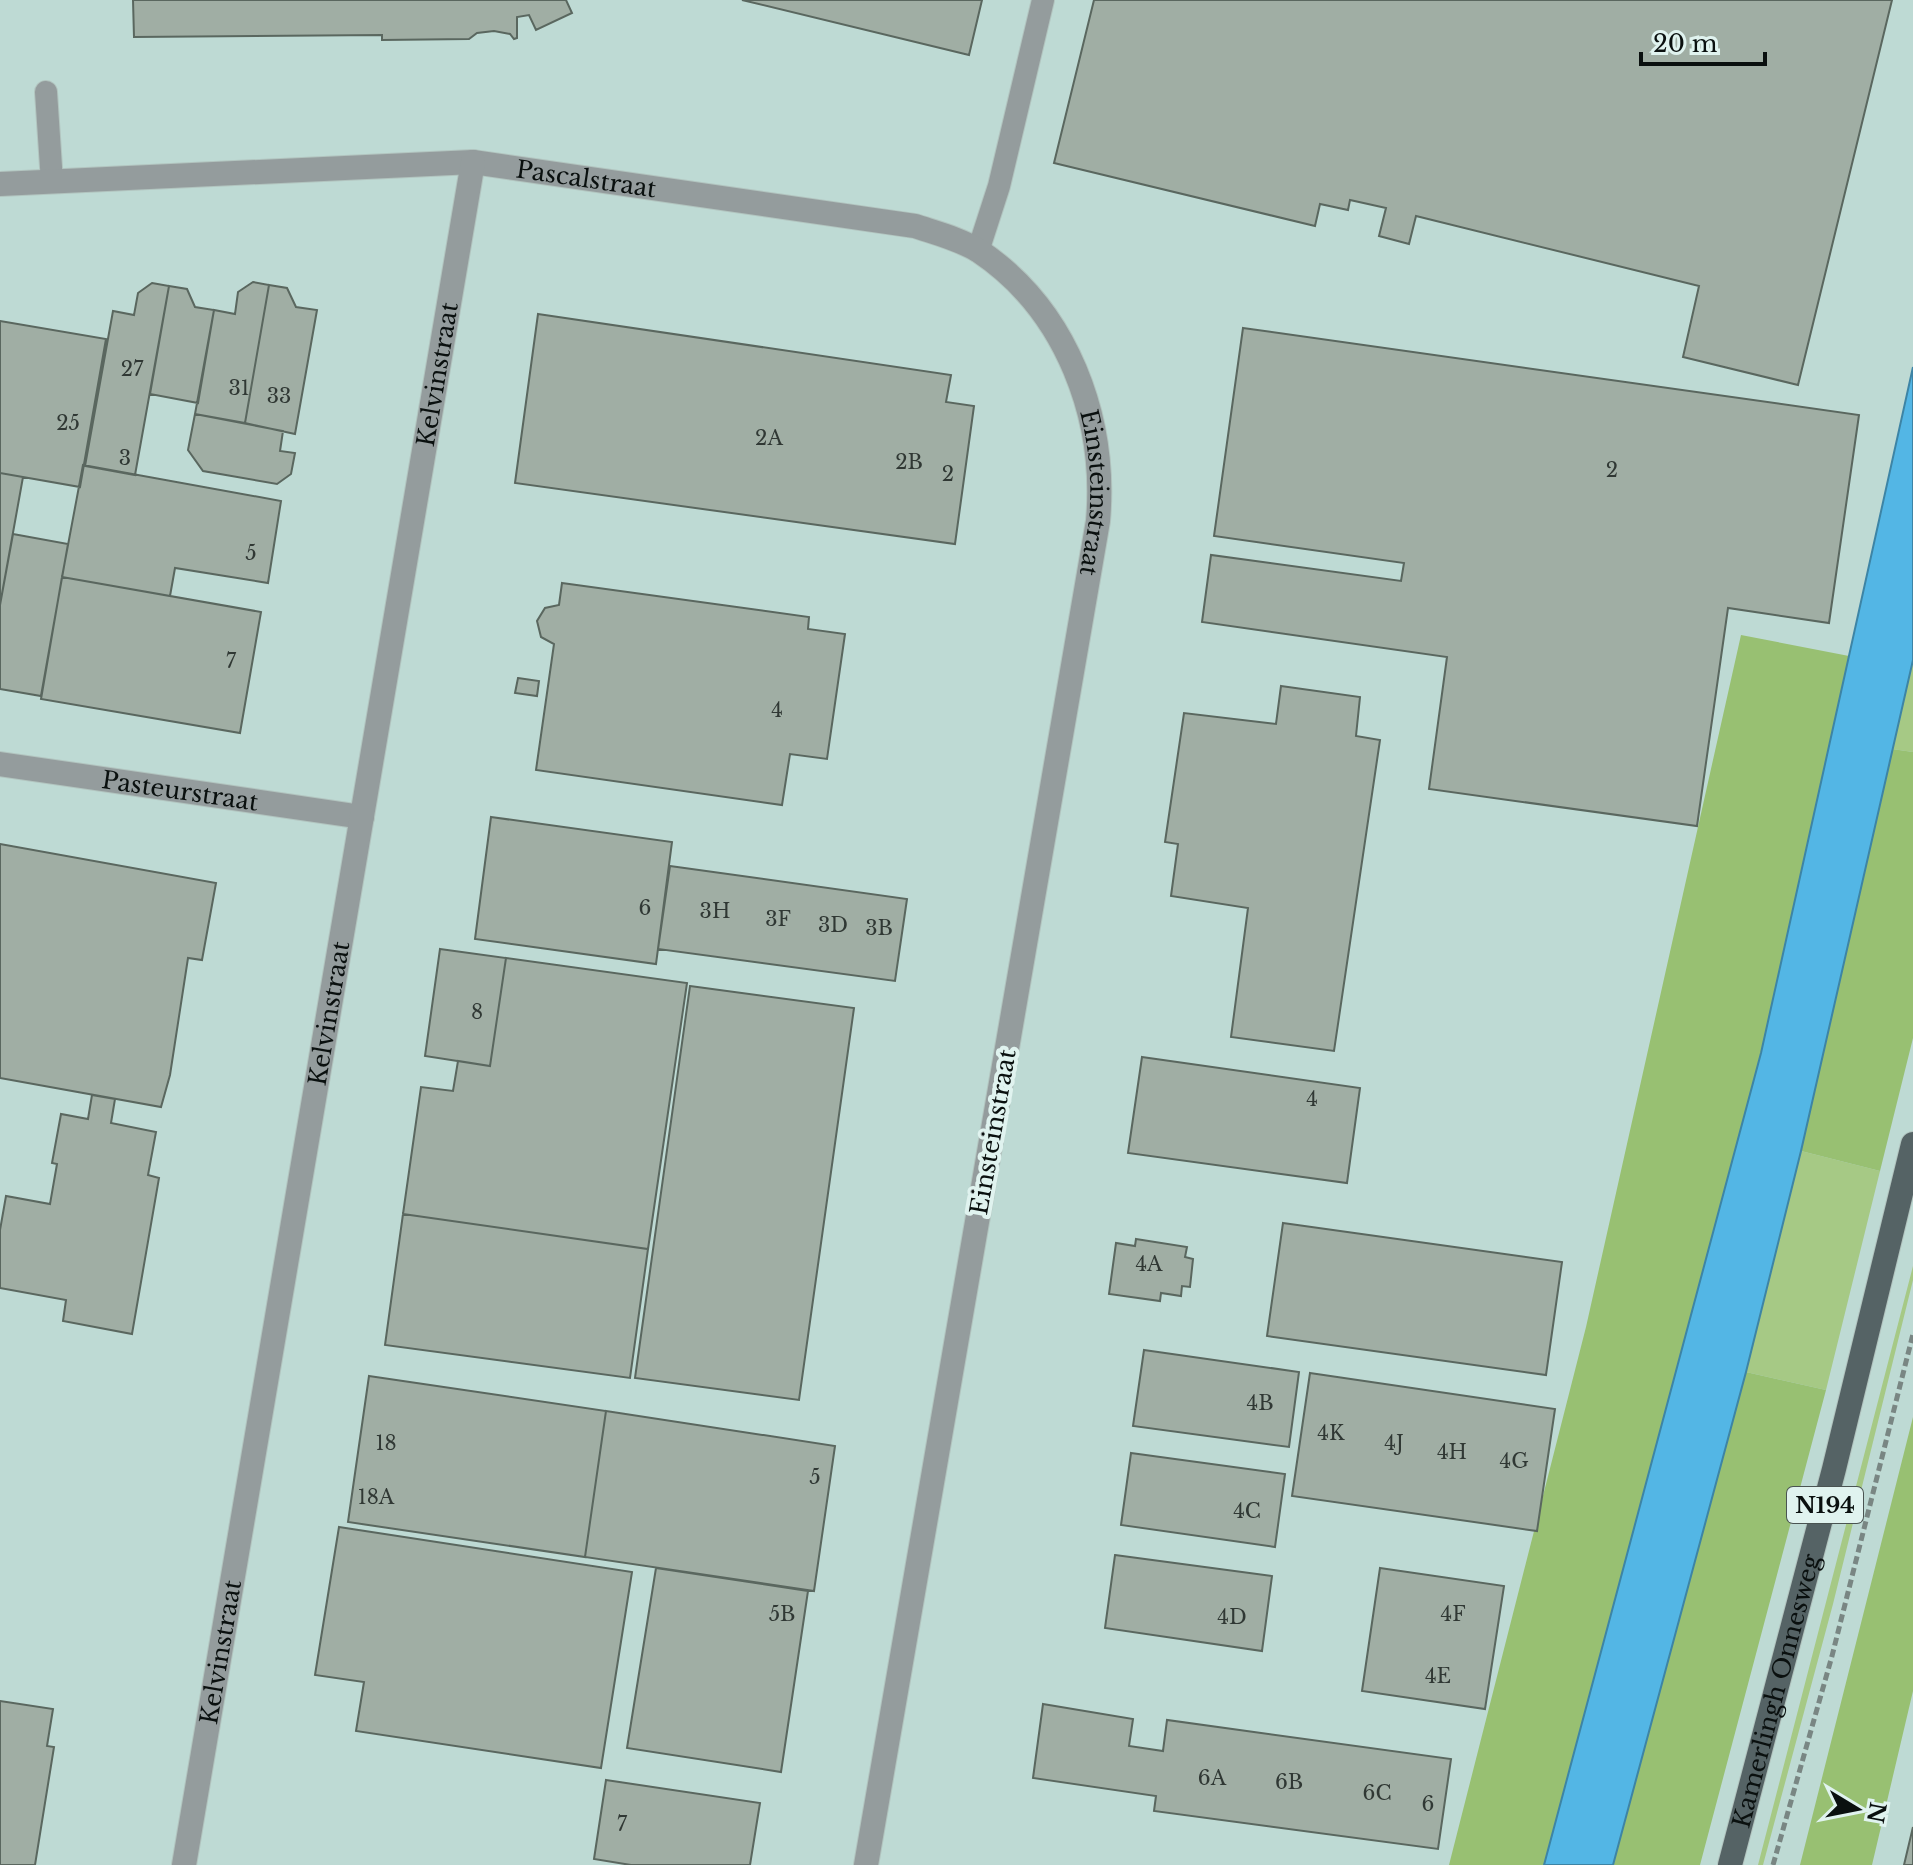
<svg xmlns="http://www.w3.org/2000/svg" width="1913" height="1865" font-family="'Libre Baskerville',serif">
<rect width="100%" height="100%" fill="#d2e6e1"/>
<!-- built -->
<path fill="#bedad4" d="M0,0H1913V1865H0Z"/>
<!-- green -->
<path fill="#a6c985" d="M1913,660V752L1892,749Z
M1801,1151L1880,1171L1826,1390L1746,1372Z
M1913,1266V1280L1833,1604L1763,1865H1758Z"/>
<!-- forest -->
<path fill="#98c072" d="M1741,635L1849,656L1761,1053L1544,1865H1449L1586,1327Z
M1892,749L1913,752V1038L1880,1171L1801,1151Z
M1746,1372L1826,1390L1700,1865H1613Z
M1913,1417V1691L1872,1865H1800Z"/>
<!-- water -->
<path fill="#53b6e5" stroke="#3d84a5" stroke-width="2" d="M1913,367V660L1801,1151L1746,1372L1613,1865H1544L1761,1053Z"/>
<!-- building -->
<path fill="#a0aea4" stroke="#5a675f" stroke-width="2" d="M133,0H566L572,13L536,30L529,15L517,17V38L514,39L510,34L494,31L477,33L469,39L382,40V35L134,37Z
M742,0H982L969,55Z
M1094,0H1892L1798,385L1683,357L1699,286L1416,216L1409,244L1379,236L1386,208L1350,200L1348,210L1320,204L1315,226L1054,163Z
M253,282L269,285L245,423L195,414L214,310L235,314L238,292Z
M152,283L169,286L135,475L85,466L113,311L134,315L138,293Z
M269,285L287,288L296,307L317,310L295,434L245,423Z
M169,286L187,289L195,307L214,310L198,403L150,394Z
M538,314L951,375L946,402L974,406L955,544L515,483Z
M0,321L106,339L80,487L0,473Z
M1243,328L1859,415L1829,623L1728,608L1697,826L1429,789L1447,657L1202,622L1211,555L1401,581L1404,563L1214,536Z
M195,414L283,431L280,451L295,453L291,474L277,484L203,471L188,450Z
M83,465L281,501L268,583L175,568L170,596L62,577Z
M0,473L23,477L0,605Z
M13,534L68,544L41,696L0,689V605Z
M62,577L261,612L240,733L41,699Z
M562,583L809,617L808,629L845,634L827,759L790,754L782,805L536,770L554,644L541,637L537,621L545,608L559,605Z
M518,678L539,681L537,696L515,693Z
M1281,686L1360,697L1356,736L1380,740L1334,1051L1231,1037L1248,908L1171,896L1178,844L1165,842L1184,713L1276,724Z
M491,817L672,842L656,964L475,939Z
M0,844L216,883L202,960L188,958L170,1075L161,1107L0,1078Z
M670,866L907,899L895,981L658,949Z
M440,949L506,958L490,1066L425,1056Z
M506,958L687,983L648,1249L403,1214L421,1087L453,1091L458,1061L490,1066Z
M690,986L854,1008L799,1400L635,1378Z
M1142,1057L1360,1088L1347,1183L1128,1153Z
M92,1095L115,1099L111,1123L156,1132L148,1175L159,1178L132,1334L63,1321L66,1300L0,1288V1230L6,1196L50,1204L57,1164L52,1163L61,1114L88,1119Z
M403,1214L648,1249L630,1378L385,1345Z
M1283,1223L1562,1262L1546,1375L1267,1336Z
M1136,1239L1187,1247L1185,1257L1193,1259L1190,1287L1182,1286L1181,1296L1161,1293L1160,1301L1109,1294L1116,1243L1135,1246Z
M1144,1350L1299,1372L1289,1447L1133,1426Z
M1310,1373L1555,1409L1537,1531L1292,1496Z
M369,1376L606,1411L585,1557L348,1522Z
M606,1411L835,1446L814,1591L585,1557Z
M1131,1453L1285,1474L1275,1547L1121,1525Z
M339,1527L632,1572L601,1768L356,1731L364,1682L315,1675Z
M1115,1555L1272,1576L1262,1651L1105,1628Z
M656,1568L808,1591L781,1772L627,1748Z
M1380,1568L1504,1586L1485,1709L1362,1691Z
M0,1701L53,1709L47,1746L54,1747L35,1865H0Z
M1043,1704L1133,1719L1129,1746L1163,1751L1167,1720L1451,1759L1438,1849L1154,1811L1156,1796L1033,1778Z
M606,1780L760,1803L750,1865H631L594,1859Z
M1913,1827V1865H1904Z"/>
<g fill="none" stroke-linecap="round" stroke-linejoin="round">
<!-- service casing -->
<g stroke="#b2c4bf" stroke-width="24">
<path id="service" d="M46,92L52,182
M978,251L999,186L1043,0"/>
</g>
<!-- minor casing -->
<g stroke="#b2c4bf" stroke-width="26">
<g id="minor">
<path id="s1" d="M0,184L473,162L915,226C936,233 960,239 979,251C1067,310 1107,418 1098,521L866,1865"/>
<path id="s2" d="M0,764L362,817"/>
<path id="s3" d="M184,1865L473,162"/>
</g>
</g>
<!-- primary casing -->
<g stroke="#b2c4bf" stroke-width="26">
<g id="primary">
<path id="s4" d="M1730,1865L1834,1469L1913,1144"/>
</g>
</g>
<!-- path -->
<path stroke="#798683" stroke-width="5" stroke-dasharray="8 4" stroke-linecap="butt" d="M1773,1865L1832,1656L1913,1334"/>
<!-- service -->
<use href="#service" stroke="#949c9d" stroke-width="22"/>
<!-- minor -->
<use href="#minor" stroke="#949c9d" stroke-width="24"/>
<!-- primary -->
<use href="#primary" stroke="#556365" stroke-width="24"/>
</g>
<g text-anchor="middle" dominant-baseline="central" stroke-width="8" stroke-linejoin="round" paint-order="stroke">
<!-- number labels -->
<g font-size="20" fill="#303834">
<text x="132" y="369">27</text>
<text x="239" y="388">31</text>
<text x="279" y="396">33</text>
<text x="68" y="423">25</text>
<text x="769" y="438">2A</text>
<text x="125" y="458">3</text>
<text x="909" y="462">2B</text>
<text x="1612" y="470">2</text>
<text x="948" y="474">2</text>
<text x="251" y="553">5</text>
<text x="231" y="661">7</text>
<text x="777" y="710">4</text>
<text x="645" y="908">6</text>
<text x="715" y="911">3H</text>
<text x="778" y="919">3F</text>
<text x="833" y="925">3D</text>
<text x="879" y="928">3B</text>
<text x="477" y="1012">8</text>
<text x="1312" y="1099">4</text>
<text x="1149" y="1264">4A</text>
<text x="1260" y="1403">4B</text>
<text x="1331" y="1433">4K</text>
<text x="386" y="1443">18</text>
<text x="1394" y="1443">4J</text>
<text x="1452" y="1452">4H</text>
<text x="1514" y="1461">4G</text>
<text x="815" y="1477">5</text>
<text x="376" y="1497">18A</text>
<text x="1247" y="1511">4C</text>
<text x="782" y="1614">5B</text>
<text x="1453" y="1614">4F</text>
<text x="1232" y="1617">4D</text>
<text x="1438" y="1676">4E</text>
<text x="1212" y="1778">6A</text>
<text x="1289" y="1782">6B</text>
<text x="1377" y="1793">6C</text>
<text x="1428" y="1804">6</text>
<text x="622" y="1824">7</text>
</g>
<!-- shield labels -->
<rect fill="#e0f3ef" stroke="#4a5452" stroke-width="2" x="1787" y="1487" width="76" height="36" rx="6"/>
<g font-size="22" font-weight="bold" fill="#0a100f">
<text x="1825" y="1505">N194</text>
</g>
<!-- street labels -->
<g font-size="24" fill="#0a100f" stroke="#e0f3ef">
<text stroke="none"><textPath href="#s1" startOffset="588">Pascalstraat</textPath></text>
<text stroke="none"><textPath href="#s3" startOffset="1512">Kelvinstraat</textPath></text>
<text stroke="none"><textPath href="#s1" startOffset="1270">Einsteinstraat</textPath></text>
<text stroke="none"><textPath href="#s2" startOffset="182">Pasteurstraat</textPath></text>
<text stroke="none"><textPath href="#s3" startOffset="864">Kelvinstraat</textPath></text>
<text transform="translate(993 1132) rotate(-80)">Einsteinstraat</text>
<text stroke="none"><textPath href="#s3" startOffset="216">Kelvinstraat</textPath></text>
<text stroke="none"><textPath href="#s4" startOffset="180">Kamerlingh Onnesweg</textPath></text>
</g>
</g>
<!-- north arrow -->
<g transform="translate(1857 1809) rotate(100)" stroke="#e0f3ef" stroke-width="6" paint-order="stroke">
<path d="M0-6L14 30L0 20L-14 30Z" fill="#0a100f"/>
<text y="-12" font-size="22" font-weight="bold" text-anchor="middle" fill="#0a100f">N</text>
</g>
<!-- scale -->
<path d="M1641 52v12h124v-12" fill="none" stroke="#0a100f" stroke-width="4"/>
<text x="1653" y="52" font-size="24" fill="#0a100f" stroke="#e0f3ef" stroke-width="6" paint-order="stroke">20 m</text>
</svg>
